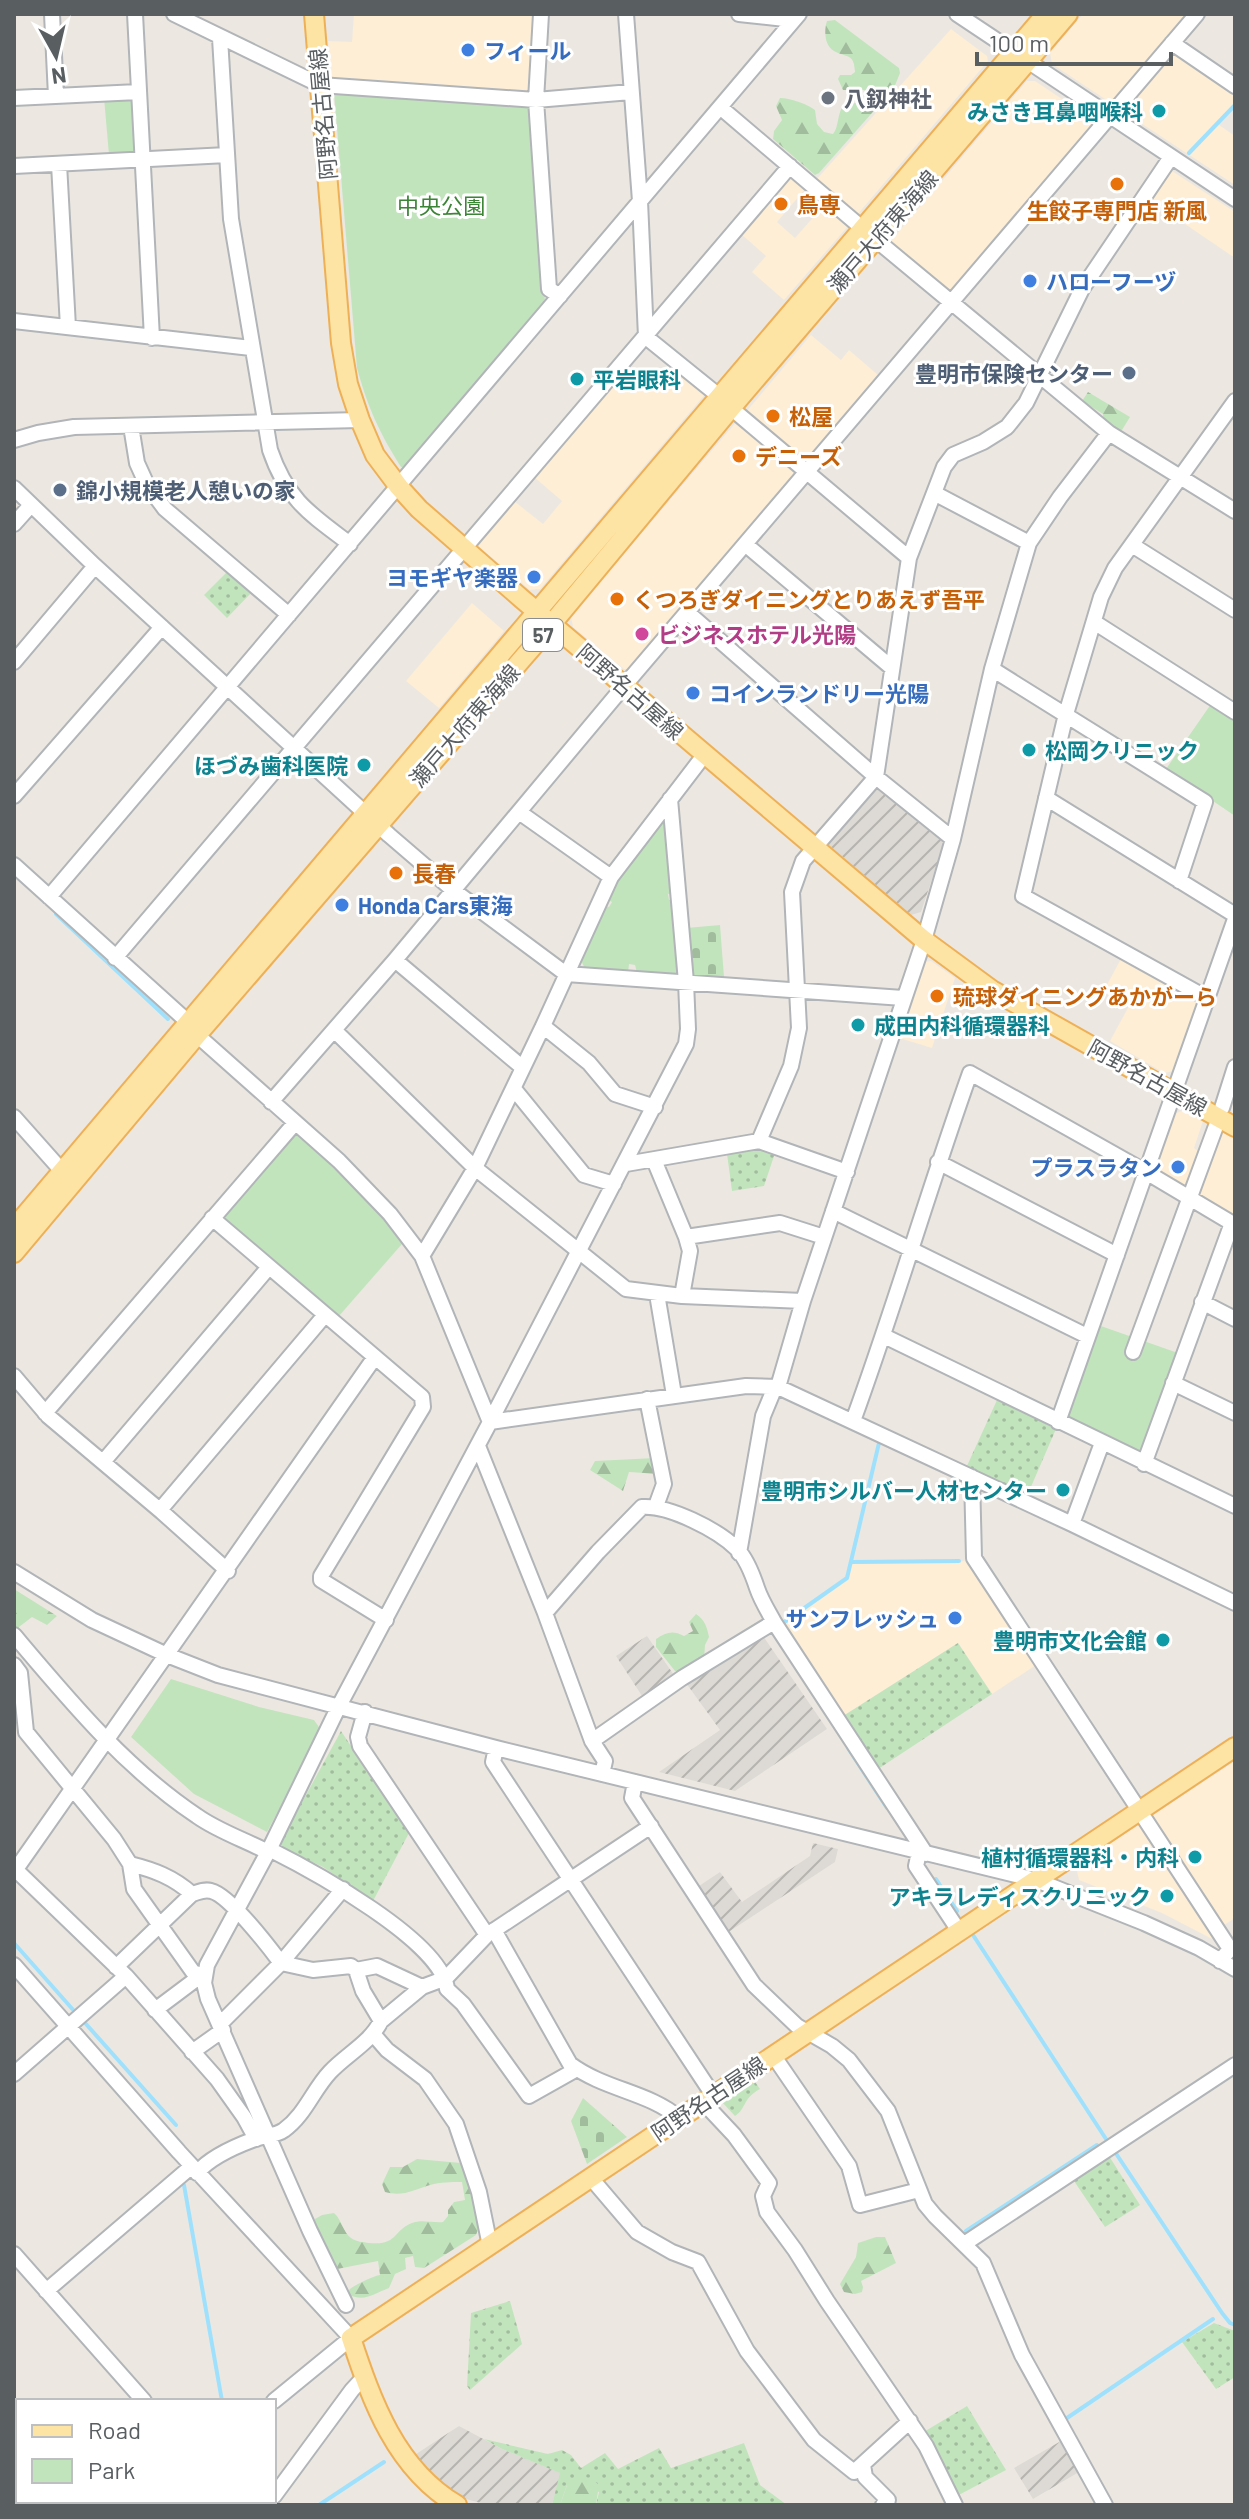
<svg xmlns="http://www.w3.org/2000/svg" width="1249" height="2519" font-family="Barlow,'Noto Sans JP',sans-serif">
<defs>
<pattern id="industrial-furrows" width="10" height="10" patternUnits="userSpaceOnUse" patternTransform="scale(2)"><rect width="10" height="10" fill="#dddad5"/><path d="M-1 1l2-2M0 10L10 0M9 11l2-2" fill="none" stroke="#b6b4b0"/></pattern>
<pattern id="grass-dots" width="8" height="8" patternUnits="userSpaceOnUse" patternTransform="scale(2)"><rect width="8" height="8" fill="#c2e4bd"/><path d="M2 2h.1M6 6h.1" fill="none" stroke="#a1bc9d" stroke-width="1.8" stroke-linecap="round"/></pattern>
<pattern id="forest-firs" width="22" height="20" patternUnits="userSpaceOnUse" patternTransform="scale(2)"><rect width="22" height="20" fill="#c2e4bd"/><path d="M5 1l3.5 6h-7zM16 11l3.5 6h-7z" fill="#a1bc9d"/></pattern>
<pattern id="cemetery-stones" width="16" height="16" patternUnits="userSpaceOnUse" patternTransform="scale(2)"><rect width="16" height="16" fill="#c2e4bd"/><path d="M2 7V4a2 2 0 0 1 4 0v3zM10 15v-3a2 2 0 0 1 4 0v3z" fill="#a1bc9d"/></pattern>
</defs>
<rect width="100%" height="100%" fill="#ece8e1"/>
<!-- commercial -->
<path fill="#fdeed5" d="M354,14H533L535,17L532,89L527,94L332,81L328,41L352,42Z
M1083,14H1188L1114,100L1108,101L1052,64L1050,53Z
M951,29L987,56L988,61L857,215L816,180Z
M1178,55L1235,94V104L1216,123L1235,136V185L1124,112L1170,56Z
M1027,81H1035L1092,119L1093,124L951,290L947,291L890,242Z
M1172,171L1235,212V258L1151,201Z
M794,178L806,188L777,222L795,238L825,204L849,225L784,300L752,272L766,256L740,233L786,179Z
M811,335L841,360L849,350L878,375L806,459H801L746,412Z
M675,365L707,392L540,589L530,590L478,546V543L514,501L543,524L562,501L534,477L625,368L653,391Z
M738,420L794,469V473L629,669H624L573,627L571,616Z
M472,603L504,631L439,708L406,681Z
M1122,957L1195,997L1197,1004L1174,1071L1164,1073L1110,1041L1129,1006L1103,992Z
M931,961L955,978L932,1048L896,1037L922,962Z
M1184,1110L1203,1121L1194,1148L1198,1151L1187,1184L1183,1185L1160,1174L1157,1164L1174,1114Z
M1220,1131L1235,1139V1215L1198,1195L1196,1189Z
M966,1560L1036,1665L992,1694L958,1643L840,1718L780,1627L849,1578L852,1564L957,1563Z
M1235,1761V1918L1221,1927L1150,1817Z
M1142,1825L1218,1942L1162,1913L1079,1880L1076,1866L1137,1826Z"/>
<!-- industrial -->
<path fill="url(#industrial-furrows)" d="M873,786H881L944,843L921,912L911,915L829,845L828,838Z
M761,1633L827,1729L735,1791L659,1772L720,1730L686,1683Z
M647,1636L676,1678L644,1699L616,1656Z
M813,1843L838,1849L835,1862L727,1933L696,1888L720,1872L742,1902L810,1856Z
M459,2426L502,2449L561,2473L552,2505H488L466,2499L438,2481L413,2456Z
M1061,2441L1079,2472L1033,2499L1014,2468Z"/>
<!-- grass -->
<path fill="url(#grass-dots)" d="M229,570L253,591L227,618L204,595Z
M758,1148L775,1153L764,1186L732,1191L727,1154Z
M997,1400L1056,1429L1027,1496L966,1468Z
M958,1643L992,1694L875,1771L840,1718Z
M341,1731L409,1833L373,1901L323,1867L278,1846Z
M753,2079L760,2089C742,2099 747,2108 735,2116L721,2101Z
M1109,2156L1140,2205L1105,2227L1072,2178Z
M510,2301L522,2344L470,2390L467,2386L471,2313Z
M1214,2323L1235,2331V2377L1216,2389L1182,2342Z
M967,2406L1006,2470L955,2497L922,2433Z
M484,2439L548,2454L562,2450L571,2455L581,2468L605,2453L618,2469L659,2448L671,2468L744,2443L760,2485L787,2505H596L599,2492L567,2485L560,2505H552L560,2473L502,2449Z"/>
<!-- forest -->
<path fill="url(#forest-firs)" d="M835,20L899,68L900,73L894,88L819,173L815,175L773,139L774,131L782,120L776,106L780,98C790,98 807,104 815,110L817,124L824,132L833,134C839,127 837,113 844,104L867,102L870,99L868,92L864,90H843L838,79L840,75H851L855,72C854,53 847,58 834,51C824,45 824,30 827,21Z
M1088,392L1130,417L1122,430L1119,431L1103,419V414L1082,401Z
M655,1458L659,1474L629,1472L623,1491L590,1470L595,1461Z
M14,1589L57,1616L47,1625L32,1617L15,1630Z
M696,1614C705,1620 707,1627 709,1637L705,1645L704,1660L680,1671H675L656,1647V1639C666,1632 673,1630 684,1636L693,1631L689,1622Z
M417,2159L461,2163L468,2172L479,2227L476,2235L424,2268L415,2267L413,2256L405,2258L406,2269L395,2274L389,2288C373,2294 365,2302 349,2295V2290C354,2285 373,2276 380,2275L378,2261L337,2269L332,2266L314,2224L315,2219L322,2215L334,2213C342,2220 343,2232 351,2238C356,2242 364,2242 369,2243C398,2246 393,2230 412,2223C421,2219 433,2223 443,2222L448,2216V2210L454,2202L465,2200L462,2182C451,2182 441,2182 430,2185C413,2190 403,2197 385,2192L382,2184L390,2167H403Z
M876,2237H885L896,2263L861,2281L863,2287L862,2292L855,2294L844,2292L840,2284L856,2257L858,2243Z
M579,2477L591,2478L599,2485L596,2505H560L567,2485Z"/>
<!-- cemetery -->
<path fill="url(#cemetery-stones)" d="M720,925L724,977L694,976L690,971L686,928Z
M583,2098L627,2137L587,2164L571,2121Z"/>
<!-- park -->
<path fill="#c2e4bd" d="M334,92L526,103L531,108L545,302L405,467H401C379,432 368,408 357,368Z
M104,98L135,99L138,149L134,153L109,155Z
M1211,704L1235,719V816L1166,769Z
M661,822L669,825L674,893L668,894L669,900H674L679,971L672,975L637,973L635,965L629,964L628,973L585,969L580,958L603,905L609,907L612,902L606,899L615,881Z
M300,1134C319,1152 400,1222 402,1244L339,1316L333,1317L223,1224V1217L293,1135Z
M1098,1325L1178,1353L1145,1450L1137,1451L1070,1419L1067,1412Z
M171,1679L259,1707L314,1720L321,1730L267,1832L194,1794L131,1737Z"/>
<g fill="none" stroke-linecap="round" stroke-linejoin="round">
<!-- stream -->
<path stroke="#9fe1fd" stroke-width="4" d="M1189,153L1235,105
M56,914L168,1019
M851,1562L959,1561
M783,1623L847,1578L879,1443
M848,1748L887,1808
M936,1879L957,1911
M973,1935L1106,2139
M14,1943L75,2012
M86,2024L176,2125
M1115,2152L1222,2313L1230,2323L1235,2325
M184,2185L222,2401
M966,2231L1097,2145
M1067,2418L1213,2319
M237,2501L242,2505
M319,2505L384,2462"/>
<!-- minor casing -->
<g stroke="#b1b5b8" stroke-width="18">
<path id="minor" d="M52,14L56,96
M135,14L152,338
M174,14L320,85L536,100L631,92
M541,14L536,100L549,289L560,296
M626,14L640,201L646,337L719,396
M739,14L794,20
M957,14L1235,199
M220,38L231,219L270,450C287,500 310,514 350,544
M1172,43L1235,86
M14,98L138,92
M720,107L862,228
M59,164L68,327
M14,166L227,155
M875,239L1109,433L1235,511
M14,321L251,348
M731,408L909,558
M131,426L137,463L147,485L165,509L289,615
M14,440L38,433L74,427L360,420
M14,488L95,566L389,835L453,890L566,974L903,998
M934,493L1029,543
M14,524L31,505
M745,544L892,668
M1132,545L1235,610
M687,612L876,777L953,839
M1094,622L1235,712
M14,662L95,566
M992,669L1205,802L1179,881
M14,796L162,627
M1046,798L1235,915
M519,812L611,877
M14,865L188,1022
M49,897L799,14
M115,958L790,166
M395,960L523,1068
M1207,998L1023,896L1066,714L1101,597L1115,568L1235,401
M543,1026L589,1063L615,1094L655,1107
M334,1030L475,1168L626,1289L682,1296L803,1301
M197,1035L339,1161L390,1214L422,1256L490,1422
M514,1089L584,1175L614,1184
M271,1102L395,960L624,686L1197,14
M1222,1108L1235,1067
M14,1117L62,1171
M759,1141L791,1066L799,1028L792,892L803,861L876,777L909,558L944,467L953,455L983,442L1007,427L1026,403L1082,289L1171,157
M654,1160L686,1237
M938,1162L1117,1255
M626,1164L759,1141L847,1172
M833,1211L1087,1336
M212,1218L422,1397L423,1407L321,1576V1580L386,1620
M422,1256L475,1168L543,1026L611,877L705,754
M657,1294L674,1395
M682,1296L690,1251L686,1237L780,1223L824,1237
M1202,1302L1235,1319
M884,1336L1235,1506
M1133,1352L1216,1126
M14,1376L48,1416L162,1512L228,1571
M1173,1383L1235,1413
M778,1387L803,1301L924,940L953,839L992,669L1029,543L1060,497L1109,433
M647,1399L664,1484L656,1506
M45,1413L295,1123
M853,1421C895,1306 929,1188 970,1073L1146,1172L1235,1225
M490,1422L746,1386L778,1387L1072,1524L1235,1603
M1058,1422L1235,919
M478,1446L545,1613L592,1741L605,1761L602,1774
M103,1462L269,1267
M1144,1464L1232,1223
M972,1477L974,1558L1230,1949L1220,1961
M160,1510L325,1315
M1072,1524L1102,1443
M739,1553L763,1416L775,1387
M14,1572L92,1620L167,1655L218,1675L496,1748L1036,1880L1144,1923L1199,1948L1235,1969
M545,1613L598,1552L642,1507C669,1505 718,1530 737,1549C747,1559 753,1576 757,1588C761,1600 768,1611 774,1622L926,1854
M14,1635C69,1700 125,1768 197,1816C218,1831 245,1840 268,1852
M14,1665L20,1673L26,1732L114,1839L130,1864L134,1889L193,1972L204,1976
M365,1712L358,1737L360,1746L487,1935
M592,1741L682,1678L774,1622
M496,1748L493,1762L713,2095
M635,1782L632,1798L754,1985L797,2026L832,2046L849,2060L888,2111L925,2204L935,2216L983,2263L1022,2355L1105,2505
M269,1849C311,1870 442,1941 447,1989L463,2004L529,2096L577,2069
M919,1852L916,1866L959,1931
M130,1864C154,1870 173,1877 192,1894
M16,1870L126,1976L217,2079L244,2117L256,2139
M14,1872L375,1357
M494,1930L570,2064C605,2090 649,2092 679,2118
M14,1965L179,2152L351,2338L274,2401
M116,1967L192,1894C199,1892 204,1889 211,1891C229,1895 269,1947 281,1963L313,1970L351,1966L356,1970L363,1991L381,2021C370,2043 347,2054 330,2072C313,2090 305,2115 284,2130C276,2136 265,2135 255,2139C236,2146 210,2157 197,2173
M356,1970L377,1966L422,1987
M155,2010L195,1980L204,1976
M381,2021L422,1987L446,1978L487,1935L651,1826
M220,2024L281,1963L343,1889
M374,2035L387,2050L425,2079L456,2124L479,2192L490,2246
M192,2052L223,2030
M773,2055L849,2166L860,2205L919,2190
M14,2074L126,1976
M703,2102L734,2135L769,2183L763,2196L767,2212L795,2250L827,2301L926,2446L955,2505
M591,2178L637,2232L672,2252L698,2262L747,2351L814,2440L854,2472L910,2421
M964,2244L1235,2065
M14,2254L144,2401
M46,2291L192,2166
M346,2305L310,2231L208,1999L204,1983L207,1965L268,1852L339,1706L490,1422L686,1044L688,1029L686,982L670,799
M863,2465L865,2477L888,2500L883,2505
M274,2496L352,2390L364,2377
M147,2505L152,2501"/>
</g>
<!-- major casing -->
<g stroke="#eeb057" stroke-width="22">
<path id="major" d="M314,14L341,343L348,384L360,420L375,455L399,487L419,509L522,599L924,940L992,990L1235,1127
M14,1228L691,430L1046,14
M14,1253L197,1035L535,644L731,408L1068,14
M457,2505C396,2469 372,2402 351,2338L1235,1747"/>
</g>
<!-- minor -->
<use href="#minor" stroke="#fff" stroke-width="14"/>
<!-- major -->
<use href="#major" stroke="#fde3a4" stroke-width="18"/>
</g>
<!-- markers -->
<g fill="#3f7fe0" stroke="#fff" stroke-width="3">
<circle cx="468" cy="50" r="8"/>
<circle cx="1030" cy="281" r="8"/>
<circle cx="534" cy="577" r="8"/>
<circle cx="693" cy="693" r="8"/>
<circle cx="342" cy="905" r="8"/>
<circle cx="1178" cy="1167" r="8"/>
<circle cx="955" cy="1618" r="8"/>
</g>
<circle fill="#6b7280" stroke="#fff" stroke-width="3" cx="828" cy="98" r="8"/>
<g fill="#0f9aa8" stroke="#fff" stroke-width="3">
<circle cx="1159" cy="111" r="8"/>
<circle cx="577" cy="379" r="8"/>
<circle cx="1029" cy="750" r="8"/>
<circle cx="364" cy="765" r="8"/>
<circle cx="858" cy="1025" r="8"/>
<circle cx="1063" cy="1490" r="8"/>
<circle cx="1163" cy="1640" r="8"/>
<circle cx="1195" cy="1857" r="8"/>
<circle cx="1167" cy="1896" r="8"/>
</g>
<g fill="#e8710a" stroke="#fff" stroke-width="3">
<circle cx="1117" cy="184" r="8"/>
<circle cx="781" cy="204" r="8"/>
<circle cx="773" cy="416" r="8"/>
<circle cx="739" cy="456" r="8"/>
<circle cx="617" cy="599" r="8"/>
<circle cx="396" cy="873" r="8"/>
<circle cx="937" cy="996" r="8"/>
</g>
<g fill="#5c6f8a" stroke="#fff" stroke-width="3">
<circle cx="1129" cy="373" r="8"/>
<circle cx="60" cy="490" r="8"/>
</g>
<circle fill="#d1479c" stroke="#fff" stroke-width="3" cx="642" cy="634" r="8"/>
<g text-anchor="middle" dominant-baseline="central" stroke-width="6" stroke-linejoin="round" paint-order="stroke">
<!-- shield labels -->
<rect fill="#fff" stroke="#8b8e90" stroke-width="2" x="523" y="619" width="40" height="32" rx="6"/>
<g font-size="20" font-weight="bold" fill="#595e61">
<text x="543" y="635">57</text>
</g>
<!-- shop labels -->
<g font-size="22" font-weight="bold" fill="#366cbe" stroke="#fff" text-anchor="start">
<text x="484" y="50">フィール</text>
<text x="1046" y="281">ハローフーヅ</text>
<text x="518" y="577" text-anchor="end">ヨモギヤ楽器</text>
<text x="709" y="693">コインランドリー光陽</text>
<text x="358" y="905">Honda Cars東海</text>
<text x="1162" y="1167" text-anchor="end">プラスラタン</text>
<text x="939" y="1618" text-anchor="end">サンフレッシュ</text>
</g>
<!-- worship labels -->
<g font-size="22" font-weight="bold" fill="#5b616d" stroke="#fff" text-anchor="start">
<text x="844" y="98">八釼神社</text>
</g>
<!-- culture labels -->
<g font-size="22" font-weight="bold" fill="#0d838f" stroke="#fff" text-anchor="end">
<text x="1143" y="111">みさき耳鼻咽喉科</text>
<text x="593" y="379" text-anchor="start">平岩眼科</text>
<text x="1045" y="750" text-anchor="start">松岡クリニック</text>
<text x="348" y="765">ほづみ歯科医院</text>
<text x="874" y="1025" text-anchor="start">成田内科循環器科</text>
<text x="1047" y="1490">豊明市シルバー人材センター</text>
<text x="1147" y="1640">豊明市文化会館</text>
<text x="1179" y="1857">植村循環器科・内科</text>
<text x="1151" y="1896">アキラレディスクリニック</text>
</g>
<!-- street labels -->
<g font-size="22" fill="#595e61" stroke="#fff">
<text transform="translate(322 114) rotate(-95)">阿野名古屋線</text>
<text transform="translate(882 231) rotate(-49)">瀬戸大府東海線</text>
<text transform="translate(631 691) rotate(41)">阿野名古屋線</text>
<text transform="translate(464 725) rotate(-49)">瀬戸大府東海線</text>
<text transform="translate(1148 1077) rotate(29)">阿野名古屋線</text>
<text transform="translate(708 2098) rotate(-34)">阿野名古屋線</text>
</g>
<!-- food labels -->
<g font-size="22" font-weight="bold" fill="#c56008" stroke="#fff" text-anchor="start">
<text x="797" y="204">鳥専</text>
<text x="1117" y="210" text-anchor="middle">生餃子専門店 新風</text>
<text x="789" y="416">松屋</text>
<text x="755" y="456">デニーズ</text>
<text x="633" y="599">くつろぎダイニングとりあえず吾平</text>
<text x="412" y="873">長春</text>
<text x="953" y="996">琉球ダイニングあかがーら</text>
</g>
<!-- park labels -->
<g font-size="22" fill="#3c8436" stroke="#fff">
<text x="441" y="205">中央公園</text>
</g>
<!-- service labels -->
<g font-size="22" font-weight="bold" fill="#4e5e75" stroke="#fff" text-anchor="end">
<text x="1113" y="373">豊明市保険センター</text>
<text x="76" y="490" text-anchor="start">錦小規模老人憩いの家</text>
</g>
<!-- hotel labels -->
<g font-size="22" font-weight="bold" fill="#b23c85" stroke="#fff" text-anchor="start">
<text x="658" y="634">ビジネスホテル光陽</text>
</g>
</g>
<!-- border -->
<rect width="1249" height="2519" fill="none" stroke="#595e61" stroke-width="32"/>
<!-- legend -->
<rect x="16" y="2399" width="260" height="104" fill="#ffffff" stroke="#bdbfc0" stroke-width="2"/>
<rect x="32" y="2425" width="40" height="12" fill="#fde3a4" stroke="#bdbfc0" stroke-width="2"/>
<text x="88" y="2439" font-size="24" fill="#595e61">Road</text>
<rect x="32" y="2459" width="40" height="24" fill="#c2e4bd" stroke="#bdbfc0" stroke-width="2"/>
<text x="88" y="2479" font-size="24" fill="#595e61">Park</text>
<!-- north arrow -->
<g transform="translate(56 56) rotate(172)" stroke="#ffffff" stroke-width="6" paint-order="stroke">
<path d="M0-6L14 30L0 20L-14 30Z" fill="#595e61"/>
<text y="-12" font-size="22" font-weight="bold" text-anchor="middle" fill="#595e61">N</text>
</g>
<!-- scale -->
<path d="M977 52v12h194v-12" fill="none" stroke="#595e61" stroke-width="4"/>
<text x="989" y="52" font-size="24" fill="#595e61" stroke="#ffffff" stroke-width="6" paint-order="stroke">100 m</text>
</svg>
